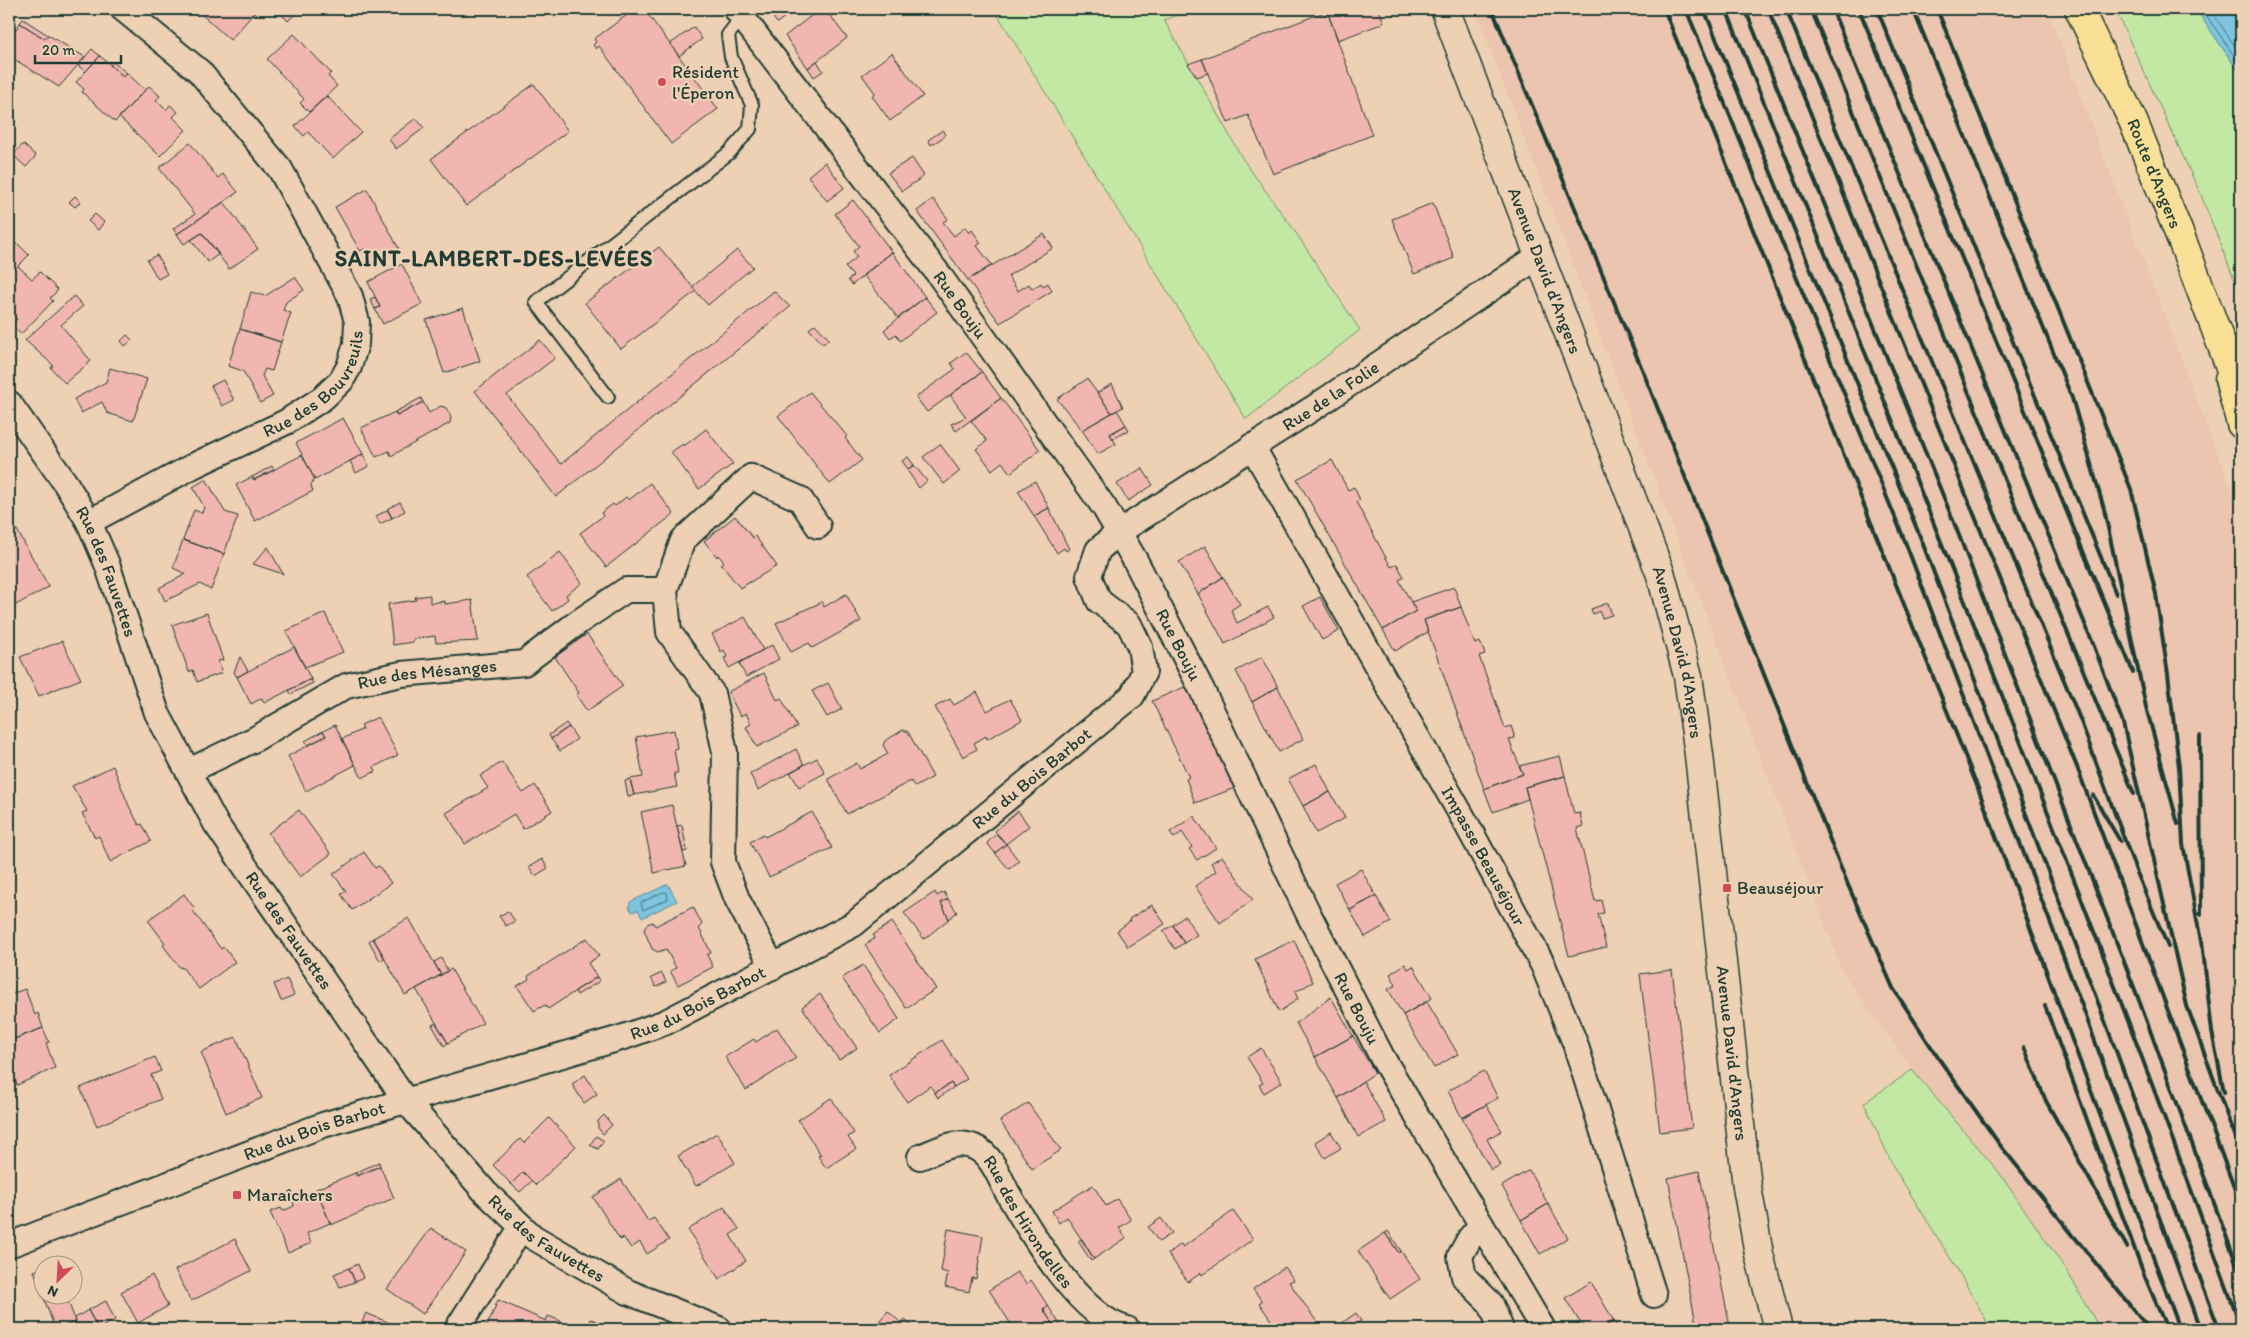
<svg xmlns="http://www.w3.org/2000/svg" width="2250" height="1338" font-family="Itim,sans-serif">
<rect width="100%" height="100%" fill="#eed0b4"/>
<filter id="ink" filterUnits="userSpaceOnUse"><feTurbulence type="fractalNoise" baseFrequency=".02" numOctaves="2"/><feDisplacementMap in="SourceGraphic" scale="10" xChannelSelector="R" yChannelSelector="G"/><feConvolveMatrix kernelMatrix="1 2 1 2 8 2 1 2 1" color-interpolation-filters="sRGB"/></filter>
<g filter="url(#ink)">
<!-- built -->
<path fill="#ebc5af" d="M1475,9H2047L2234,496L2241,542V1329H2100L2068,1273L1998,1171L1912,1070L1843,973Z"/>
<!-- green -->
<path fill="#c2e8a3" stroke="#70926c" d="M994,9H1196L1164,20L1244,161L1294,230L1360,330L1246,419Z
M2115,9H2196L2241,75V297L2201,195Z
M1912,1070L1998,1171L2068,1273L2100,1329H1991L1959,1272L1893,1166L1864,1103Z"/>
<!-- water -->
<path fill="#7ec4df" stroke="#588e9b" d="M2196,9H2241V75Z
M668,884L677,901L642,918L638,910L632,912L629,907L630,902Z"/>
<g fill="none" stroke-linecap="round" stroke-linejoin="round">
<!-- shore -->
<path stroke="#457378" stroke-width="1" d="M2202,9L2241,66
M2210,9L2241,55
M664,892L667,893L668,899L643,910L641,903Z"/>
</g>
<!-- building -->
<path fill="#f1b6af" stroke="#1f3d34" d="M190,9H255L257,10L230,40L198,11L195,13Z
M276,9H300L288,21Z
M635,9H644L718,109L671,144L599,46L596,49L593,45L596,42L594,39Z
M767,9H795L777,23Z
M820,9H825L847,38L808,68L785,36Z
M1334,9H1379L1384,23L1338,40L1327,11Z
M1327,11L1372,135L1273,174L1248,115L1228,123L1202,59Z
M23,19L48,35L45,39L20,23Z
M20,23L45,39L48,35L85,57L59,87L9,56V41Z
M694,27L702,39L679,56L670,44Z
M294,34L331,73L328,76L337,86L309,112L300,103L304,99L267,59Z
M92,49L100,56L85,72L78,65Z
M892,53L923,96L890,121L872,96L875,93L862,75Z
M100,56L124,77L127,73L145,90L115,122L82,92L84,89L76,82Z
M1202,59L1208,73L1197,77L1188,64Z
M817,61L823,71L814,77L808,68Z
M113,62L127,73L124,77L110,65Z
M534,84L568,131L466,206L431,159Z
M149,86L160,96L156,100L166,110L170,105L178,112L173,117L186,130L160,156L119,117Z
M327,96L361,132L333,159L308,132L304,136L295,126Z
M416,118L424,128L396,149L389,139Z
M943,130L945,136L931,145L928,140Z
M190,143L218,178L223,174L238,192L177,234L173,229L195,214L159,168Z
M23,144L36,156L26,167L13,155Z
M912,158L924,176L902,191L888,173Z
M825,162L844,188L827,201L808,176Z
M367,189L399,249L372,264L364,249L360,251L335,207Z
M75,196L81,202L75,207L69,202Z
M933,199L948,219L943,222L954,236L965,227L969,233L972,230L981,243L977,246L992,265L968,280L917,211Z
M853,200L892,252L852,285L848,280L853,276L845,267L857,257L853,251L859,246L835,214Z
M224,202L258,249L229,269L202,233L184,244L177,234Z
M1433,203L1454,258L1414,274L1392,219Z
M95,214L104,222L98,230L88,221Z
M202,233L219,254L208,262L191,240Z
M1044,234L1053,248L1008,276L1018,291L1029,284L1032,289L1041,283L1043,286L1048,283L1052,291L1000,323L968,280Z
M17,243L29,255L9,275V244L13,248Z
M659,247L696,291L621,349L585,303Z
M737,250L753,267L708,305L692,287Z
M892,252L925,297L898,318L863,275Z
M157,255L167,274L158,279L147,260Z
M402,264L422,304L383,324L375,309L380,307L368,282Z
M18,266L32,279L40,272L58,290L50,298L53,301L21,334L11,325L17,319L9,311V275Z
M295,277L304,290L286,302L283,310L291,313L281,342L240,329L251,292L265,296Z
M774,291L790,307L556,497L475,391L540,340L555,358L507,395L561,464Z
M74,296L83,306L61,325L91,361L65,383L51,368L53,365L25,340Z
M375,297L380,307L375,309L370,299Z
M925,297L937,312L900,341L896,334L890,338L884,330Z
M463,308L480,361L444,373L426,320Z
M815,324L829,339L823,344L809,329Z
M240,329L281,342L272,371L265,369L262,376L273,396L260,403L243,371L228,366Z
M127,335L132,340L125,346L121,341Z
M966,352L982,372L927,412L916,397L955,369L951,363Z
M110,368L147,379L133,421L107,413L102,402L81,413L74,399L106,382Z
M982,372L1001,398L956,431L951,424L966,417L950,395Z
M1087,379L1112,413L1082,430L1057,399Z
M223,380L234,400L222,406L211,386Z
M1112,384L1123,407L1112,413L1097,393Z
M810,392L847,436L845,438L862,460L830,484L778,416Z
M421,398L423,402L397,416L395,412Z
M1001,398L1040,450L1010,473L1002,462L992,470L976,449L987,441L971,421Z
M423,402L429,413L441,406L446,408L451,417L450,423L391,456L389,451L376,457L361,428L395,412L397,416Z
M1117,410L1126,425L1110,434L1116,444L1098,454L1082,430Z
M343,418L363,454L315,480L296,443Z
M1126,425L1129,430L1113,439L1110,434Z
M706,429L733,464L699,489L671,452L683,444L684,446Z
M940,444L960,471L944,484L923,457Z
M363,454L369,466L356,473L350,461Z
M302,455L314,478L311,486L313,491L255,521L236,485L252,477L254,480Z
M908,457L914,465L908,469L902,461Z
M1332,460L1348,490L1354,487L1360,500L1356,502L1391,567L1397,564L1404,577L1399,580L1416,611L1383,630L1297,479Z
M914,465L927,481L919,488L907,470Z
M272,466L274,470L254,480L252,477Z
M1142,468L1153,485L1128,501L1117,484Z
M206,479L225,512L238,516L224,554L183,540L194,510L202,513L204,507L193,487Z
M1035,481L1049,508L1034,516L1018,491Z
M650,483L674,514L606,567L580,533L603,516L601,513L613,504L615,506L626,497L629,500Z
M400,502L405,511L392,518L387,509Z
M1049,508L1069,549L1066,551L1064,548L1057,553L1034,516Z
M388,510L392,518L380,524L376,516Z
M9,516L49,587L12,607L9,601Z
M735,516L753,538L755,536L777,566L740,588L721,564L724,562L718,555L717,557L704,541Z
M183,540L224,554L211,590L200,584L165,601L159,588L186,574L173,568Z
M1205,546L1223,577L1198,594L1179,562Z
M268,547L283,574L253,564Z
M560,552L582,583L566,595L568,599L552,611L527,577Z
M1223,577L1240,604L1231,610L1237,623L1268,607L1274,617L1225,644L1198,594Z
M1454,587L1461,607L1424,620L1428,632L1395,651L1383,630L1416,611L1411,602Z
M846,594L861,621L812,648L809,643L791,652L776,623L822,602L824,607Z
M430,595V603L445,601V604L472,600L478,641L436,643L435,636L413,639V642L393,645L388,604L416,600L415,597Z
M1320,597L1339,631L1322,640L1303,606Z
M1608,603L1612,615L1602,618L1599,611L1593,614L1591,609Z
M1461,607L1475,644L1480,642L1485,654L1479,656L1505,728L1511,726L1515,738L1509,740L1523,774L1484,789L1424,620Z
M207,613L223,660L218,661L222,673L197,682L193,670L189,672L172,625Z
M325,613L343,652L305,667L286,631Z
M745,617L763,650L729,668L724,658L727,657L724,650L721,652L712,634Z
M587,634L623,686L587,711L576,695L579,693L555,657Z
M62,641L81,679L39,696L20,657Z
M772,645L779,659L746,677L739,663Z
M294,647L311,679L264,703L262,698L251,704L237,677Z
M240,657L248,671L237,677L234,672Z
M1262,657L1278,687L1252,702L1236,671Z
M764,673L777,700L781,698L797,727L757,747L746,727L751,724L746,713L740,716L728,692Z
M311,679L313,683L291,694L289,690Z
M828,683L842,709L827,717L812,691Z
M1189,685L1235,788L1195,803L1186,779L1189,777L1152,701Z
M1278,687L1303,739L1279,752L1252,702Z
M977,692L987,711L1010,699L1022,720L987,739L986,736L974,743L977,749L963,757L935,707L950,699L954,705Z
M378,717L398,755L374,767L376,771L362,778L342,739L363,729L361,725Z
M566,723L569,727L551,739L549,735Z
M335,725L355,765L306,791L288,756L326,736L323,731Z
M569,727L577,739L560,751L551,739Z
M674,730L677,748L674,749L678,773H674L677,787L634,795L630,779L643,777L636,737Z
M903,730L908,732L933,777L915,787L911,781L847,814L828,779L857,763L860,769L888,754L883,745L885,741Z
M323,731L326,736L308,745L305,741Z
M796,749L804,765L758,790L750,774Z
M1560,756L1565,776L1525,787L1528,799L1493,812L1484,789L1523,774L1519,766Z
M817,758L825,773L799,787L790,772Z
M502,762L523,793L535,785L552,811L523,829L514,814L465,844L446,813L488,788L480,776Z
M1316,764L1330,792L1303,806L1288,779Z
M113,766L129,806L139,825L142,824L151,841L110,862L99,836L95,838L82,813L87,811L72,786Z
M1565,776L1574,814L1580,813L1583,826L1577,828L1595,901L1601,900L1604,913L1598,914L1606,947L1569,956L1525,787Z
M630,779L634,795L628,797L625,781Z
M1330,792L1345,818L1316,833L1303,806Z
M672,805L686,866L654,873L641,812Z
M299,810L331,854L300,877L268,833Z
M1018,811L1029,826L1006,844L995,831Z
M812,812L832,848L769,877L750,842L763,834L765,837Z
M1194,816L1216,848L1197,860L1189,849L1192,847L1182,832L1174,838L1170,832Z
M682,825L687,851L683,852L677,826Z
M996,834L1006,844L995,853L987,843Z
M1006,844L1019,861L1009,869L995,853Z
M364,852L375,868L379,866L391,883L352,910L341,894L346,891L333,874Z
M1222,856L1253,900L1220,923L1195,886L1216,871L1211,863Z
M542,859L548,868L535,876L529,867Z
M1361,869L1376,896L1350,910L1335,883Z
M935,892L937,896L944,892L948,899L941,903L949,919L924,939L904,913Z
M184,894L195,909L193,911L221,949L224,947L235,962L199,989L182,967L180,968L171,956L163,945L165,943L148,920Z
M1376,896L1391,922L1365,937L1350,910Z
M948,899L957,912L949,919L941,903Z
M1152,905L1165,924L1128,947L1117,931L1130,921L1129,919Z
M693,907L702,924L699,928L711,953L707,955L713,967L678,985L670,971L676,968L666,949L658,952L652,949L644,930L647,924L653,922L655,926Z
M508,911L515,921L506,926L499,916Z
M1185,916L1197,935L1184,943L1173,925Z
M409,918L441,975L405,995L373,938Z
M892,922L936,989L906,1008L865,945L875,938L873,935Z
M1173,925L1184,943L1175,949L1163,931Z
M373,938L385,958L380,961L369,941Z
M587,938L599,956L588,963L597,977L548,1009L545,1005L534,1011L517,986L529,979L528,976Z
M1294,940L1313,982L1295,992L1298,999L1279,1012L1255,959Z
M441,958L448,971L441,975L434,962Z
M1405,964L1408,969L1413,966L1432,998L1403,1015L1388,989L1396,985L1390,974Z
M863,965L899,1019L880,1033L842,978Z
M451,969L483,1023L448,1043L416,989Z
M1672,970L1692,1128L1660,1132L1640,974Z
M662,973L666,982L656,987L651,978Z
M597,977L600,981L577,995L575,991Z
M287,979L294,995L281,1001L274,984Z
M25,989L35,1015L38,1013L43,1028L9,1041V995Z
M820,994L857,1048L839,1060L802,1007Z
M1331,997L1353,1036L1315,1057L1296,1023Z
M1427,1002L1458,1054L1434,1068L1403,1015Z
M436,1023L448,1043L444,1046L432,1025Z
M43,1028L49,1042L46,1043L55,1068L17,1085L9,1063V1041Z
M777,1028L796,1058L746,1090L725,1057L754,1039L756,1042Z
M1353,1036L1375,1073L1338,1098L1315,1057Z
M236,1037L262,1098L226,1113L201,1052Z
M942,1040L967,1079L954,1087L951,1083L935,1093L930,1086L907,1102L889,1075Z
M1261,1048L1282,1082L1264,1093L1259,1085L1263,1083L1247,1057Z
M155,1057L161,1071L151,1075L161,1099L97,1126L80,1088Z
M1484,1071L1498,1098L1462,1118L1448,1091Z
M585,1075L597,1094L584,1103L572,1084Z
M1363,1081L1386,1122L1358,1137L1338,1098Z
M951,1083L954,1087L938,1098L935,1093Z
M831,1098L854,1133L848,1137L856,1149L826,1168L818,1156L821,1155L798,1120Z
M1028,1103L1061,1150L1032,1169L1000,1121Z
M1486,1105L1502,1131L1487,1139L1501,1165L1491,1170L1462,1118Z
M604,1115L612,1125L603,1134L598,1128V1121Z
M549,1118L576,1146L536,1185L523,1172L511,1184L493,1165L520,1139L524,1143Z
M1331,1132L1341,1148L1325,1158L1315,1142Z
M717,1133L735,1163L696,1186L678,1156Z
M596,1136L604,1141L598,1149L590,1145Z
M379,1162L380,1166L357,1176L355,1173Z
M380,1166L394,1198L331,1225L316,1189L355,1173L357,1176Z
M1529,1170L1548,1204L1521,1220L1502,1186Z
M1699,1171L1730,1327L1721,1329H1697L1668,1178Z
M523,1172L532,1181L520,1192L511,1184Z
M621,1179L648,1221L654,1218L669,1240L647,1254L640,1242L631,1248L623,1237L620,1240L593,1197Z
M1093,1185L1106,1206L1117,1199L1131,1220L1119,1228L1126,1238L1094,1259L1067,1217L1059,1223L1052,1211Z
M317,1191L330,1223L307,1233L311,1243L288,1253L270,1212L281,1208L283,1211L294,1206L293,1201Z
M1548,1204L1568,1238L1540,1254L1521,1220Z
M724,1207L739,1229L730,1235L746,1261L719,1279L688,1230Z
M1233,1211L1253,1239L1202,1275L1201,1273L1188,1282L1168,1254L1181,1244L1183,1247Z
M1161,1218L1172,1233L1159,1242L1148,1227Z
M431,1228L466,1252L423,1314L387,1289Z
M948,1229L983,1236L976,1279L972,1278L969,1292L945,1287L948,1273L941,1271Z
M1388,1231L1401,1251L1399,1253L1385,1233Z
M1385,1233L1399,1253L1401,1251L1420,1279L1390,1299L1358,1251Z
M235,1239L251,1271L191,1301L175,1270Z
M1082,1239L1094,1259L1091,1261L1078,1241Z
M358,1264L363,1278L355,1282L349,1268Z
M1285,1267L1294,1280L1289,1282L1319,1325L1312,1329H1277L1259,1303L1262,1301L1253,1289Z
M42,1268V1296H66L76,1322L55,1329L34,1271Z
M349,1268L355,1282L340,1287L334,1274Z
M1017,1272L1026,1284L1031,1280L1048,1306L1043,1309L1056,1329H1014L989,1290Z
M152,1275L168,1306L138,1323L121,1292Z
M1591,1282L1614,1321L1600,1329H1584L1565,1298Z
M498,1300L546,1321L548,1316L561,1321L558,1329H486Z
M106,1301L115,1320L98,1329L88,1310Z
M1048,1306L1063,1329H1056L1043,1309Z
M88,1310L98,1329H57L76,1322L75,1318Z
M888,1311L901,1323L899,1329H872Z
M366,1313L397,1326L396,1329H359Z
M1356,1313L1361,1321L1347,1329L1342,1323Z
M591,1319L603,1324L601,1329H587Z
M905,1320L916,1329H899L898,1328Z
M1614,1321L1619,1329H1600Z"/>
<g fill="none" stroke-linecap="round" stroke-linejoin="round">
<!-- lane casing -->
<g stroke="#1f3d34" stroke-width="16">
<path id="lane" d="M608,397L536,302L729,153L750,129L752,105L731,57L728,35L741,18"/>
</g>
<!-- street casing -->
<g stroke="#1f3d34" stroke-width="28">
<g id="street">
<path id="s1" d="M736,9L937,272L1104,507L1135,560L1202,690L1308,913L1382,1057L1543,1329"/>
<path id="s2" d="M9,403L66,484L89,522L107,564L157,713L216,824L406,1101L486,1193L533,1237L628,1292L719,1329"/>
<path id="s3" d="M1252,446L1466,823L1543,965L1575,1043L1654,1295"/>
<path id="s4" d="M89,522L195,465L286,422L323,398L341,381L349,367L356,344L357,322L350,296L280,169L199,71L123,9"/>
<path d="M665,590L683,540L751,477L800,499L818,526"/>
<path id="s5" d="M189,771L255,739L346,686L401,674L524,663L577,623L626,590H665L669,632L712,693L725,752L723,862L737,899L773,967"/>
<path id="s6" d="M920,1157C938,1150 955,1139 974,1147C991,1154 999,1176 1007,1192C1031,1233 1079,1317 1127,1329"/>
<path d="M1481,1225L1470,1238L1460,1256L1464,1277L1491,1304L1501,1329"/>
<path id="s7" d="M9,1245L323,1125L624,1037L666,1022L854,924L1132,696L1144,672L1140,647L1129,624L1099,601L1089,576L1098,550L1119,532L1318,405L1539,256"/>
<path d="M457,1329L521,1228"/>
</g>
</g>
<!-- secondary casing -->
<g stroke="#1f3d34" stroke-width="31">
<g id="secondary">
<path id="s8" d="M1445,9L1661,575L1688,676L1699,755L1747,1187L1759,1254L1778,1329"/>
</g>
</g>
<!-- primary casing -->
<g stroke="#1f3d34" stroke-width="31">
<g id="primary">
<path id="s9" d="M2079,9L2133,121L2183,243L2241,396"/>
<path d="M2229,379L2241,424"/>
</g>
</g>
<!-- lane -->
<use href="#lane" stroke="#eed0b4" stroke-width="12"/>
<!-- street -->
<use href="#street" stroke="#eed0b4" stroke-width="24"/>
<!-- secondary -->
<use href="#secondary" stroke="#eed0b4" stroke-width="28"/>
<!-- primary -->
<use href="#primary" stroke="#fadf96" stroke-width="28"/>
<!-- rail -->
<path stroke="#1f3d34" stroke-width="4" d="M1492,9L1642,369L1848,885L1893,988L1939,1059L2000,1145L2149,1329
M1664,9L1976,783L2180,1329
M1686,9L1904,539L2084,1011L2200,1329
M1704,9L1921,539L2099,1005L2219,1329
M1726,9C1903,446 2082,883 2241,1327
M1745,9L1953,520L2137,995L2241,1276
M1768,9L2077,767L2241,1206
M1786,9L2080,719L2135,868L2168,947
M1811,9L2134,794
M1832,9L2092,641L2123,723L2187,1006L2232,1129
M1859,9L2133,672
M1877,9L2116,594
M1913,9L2072,398L2104,509L2146,707L2178,824
M1937,9L2131,489L2156,594L2168,674L2179,767L2183,844L2202,947
M2200,736L2201,914
M2093,795L2120,841
M2202,941L2212,1032L2224,1092
M2045,1006L2145,1277L2167,1329
M2024,1047L2046,1101L2127,1247
M2231,1124L2241,1152"/>
</g>
</g>
<!-- markers -->
<g fill="#d1495b" stroke="#eed0b4" stroke-width="2">
<circle cx="662" cy="82" r="5"/>
<rect x="1722" y="883" width="10" height="10" rx="2.5"/>
<rect x="232" y="1190" width="10" height="10" rx="2.5"/>
</g>
<g text-anchor="middle" dominant-baseline="central" stroke-width="4.5" stroke-linejoin="round" paint-order="stroke">
<!-- poi labels -->
<g font-size="18" fill="#1f3d34" stroke="#eed0b4" text-anchor="start">
<text x="672" y="72">Résident<tspan x="672" dy="21">l'Éperon</tspan></text>
<text x="1737" y="888">Beauséjour</text>
<text x="247" y="1195">Maraîchers</text>
</g>
<!-- street labels -->
<g font-size="18" fill="#1f3d34" stroke="#eed0b4">
<text stroke="none"><textPath href="#s9" startOffset="181">Route d'Angers</textPath></text>
<text stroke="none"><textPath href="#s8" startOffset="280">Avenue David d'Angers</textPath></text>
<text stroke="none"><textPath href="#s1" startOffset="371">Rue Bouju</textPath></text>
<text stroke="none"><textPath href="#s4" startOffset="270">Rue des Bouvreuils</textPath></text>
<text stroke="none"><textPath href="#s7" startOffset="1715">Rue de la Folie</textPath></text>
<text stroke="none"><textPath href="#s2" startOffset="196">Rue des Fauvettes</textPath></text>
<text stroke="none"><textPath href="#s1" startOffset="776">Rue Bouju</textPath></text>
<text stroke="none"><textPath href="#s8" startOffset="685">Avenue David d'Angers</textPath></text>
<text stroke="none"><textPath href="#s5" startOffset="261">Rue des Mésanges</textPath></text>
<text stroke="none"><textPath href="#s7" startOffset="1136">Rue du Bois Barbot</textPath></text>
<text stroke="none"><textPath href="#s3" startOffset="471">Impasse Beauséjour</textPath></text>
<text stroke="none"><textPath href="#s2" startOffset="601">Rue des Fauvettes</textPath></text>
<text stroke="none"><textPath href="#s7" startOffset="731">Rue du Bois Barbot</textPath></text>
<text stroke="none"><textPath href="#s1" startOffset="1181">Rue Bouju</textPath></text>
<text stroke="none"><textPath href="#s8" startOffset="1090">Avenue David d'Angers</textPath></text>
<text stroke="none"><textPath href="#s7" startOffset="326">Rue du Bois Barbot</textPath></text>
<text stroke="none"><textPath href="#s6" startOffset="150">Rue des Hirondelles</textPath></text>
<text stroke="none"><textPath href="#s2" startOffset="1006">Rue des Fauvettes</textPath></text>
</g>
<!-- district labels -->
<g font-size="22" font-weight="bold" letter-spacing="1" fill="#1f3d34" stroke="#eed0b4">
<text x="494" y="258">SAINT-LAMBERT-DES-LEVÉES</text>
</g>
</g>
<!-- margin -->
<rect width="2250" height="1338" fill="none" stroke="#eed0b4" stroke-width="30"/>
<rect x="15" y="15" width="2220" height="1308" fill="none" stroke="#1f3d34" stroke-width="2" filter="url(#ink)"/>
<!-- north arrow -->
<g transform="translate(58 1280) rotate(205)"><circle r="24" fill="#eed0b4" stroke="#9b9581"/>
<path d="M0-4L9 19L0 12L-9 19Z" fill="#d1495b"/>
<text y="-8" font-size="14" font-weight="bold" text-anchor="middle" fill="#1f3d34">N</text>
</g>
<!-- scale -->
<path d="M35 55v8h86v-8" fill="none" stroke="#1f3d34" stroke-width="2.5"/>
<text x="42" y="55" font-size="15" fill="#1f3d34" stroke="#eed0b4" stroke-width="4" paint-order="stroke">20 m</text>
</svg>
